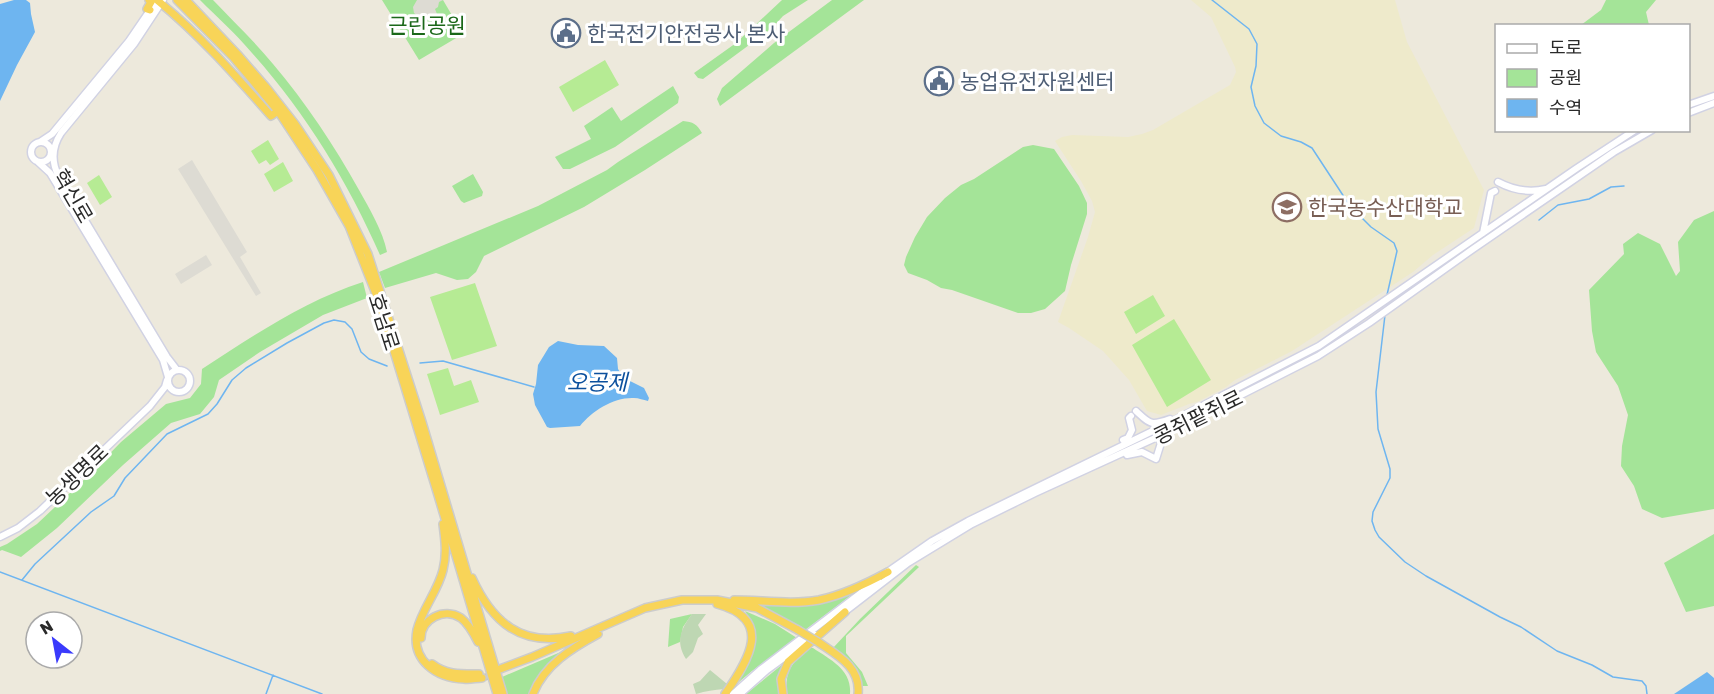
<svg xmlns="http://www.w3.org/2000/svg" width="1714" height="694" font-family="Rubik,'Noto Sans KR',sans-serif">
<rect width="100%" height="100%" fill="#ede9dc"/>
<!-- education -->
<path fill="#eeeacb" d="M1191,0H1395L1407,42L1484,190L1474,228L1433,255L1413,272L1292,351L1235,380L1226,387L1197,402L1189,404L1161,415L1147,411L1129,380L1103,351L1069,328L1058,322L1088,237L1095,212L1092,201L1081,181L1055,141L1062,137L1072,135L1128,137L1142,134L1153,130L1230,85L1236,72L1235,67L1211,17Z"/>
<!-- green -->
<path fill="#a4e498" d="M200,0H213C233,21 255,42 273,64C306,103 334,145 359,190C369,208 383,231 387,252L380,255C348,182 305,112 252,53C236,34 217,17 200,0Z
M382,0H443L463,34L419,60Z
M782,0H808L783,16L772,28L703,79L698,78L694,73L736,43Z
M832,0H864L720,106L717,99L722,88L774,43Z
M1606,0H1656L1646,12L1649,25H1581L1601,10Z
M673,86L679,97L678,103L615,147L570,169H563L555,157L591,139L584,126L612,107L621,121Z
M683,121C693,122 697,124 702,133L645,170L584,207L484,256L476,272L468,279L457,280L436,273L385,288L379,272L538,206L607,170L618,162Z
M1033,145L1054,149L1079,186L1087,203V214L1071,265L1065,291L1045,309L1031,313H1018L952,290L941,288L927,280L908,273L904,265L906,257L915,237L927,217L945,198L961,185L974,179L1023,147Z
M473,174L483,192L482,196L464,203L461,201L452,186Z
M1714,211V509L1662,518L1642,509L1634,486L1621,466L1622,446L1628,415L1618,386L1596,352L1592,331L1589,290L1624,254L1623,244L1638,233L1660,244L1676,276L1680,271L1678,242L1694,220Z
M363,282L367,298L323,315L260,352L219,380L214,397L200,414L171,423L123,465L57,528L21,557L2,550L0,551V547L7,544L37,524L90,474L121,442L166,404L190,398L201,384L202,369C253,336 304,301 363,282Z
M1714,534V606L1686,612L1664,563Z
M916,565L919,567L846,636V653L862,672L868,686H862C857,664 852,661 833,648L860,619Z
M853,594L805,630L785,618L754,603L808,605L829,601Z
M745,611L775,624L797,638L752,671L734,686C749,661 764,639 745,611Z
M692,614L683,627L680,642L668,647L670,619Z
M809,648H813C831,660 852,670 850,694H787C785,669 791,665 809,648Z
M563,651C549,664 538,677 529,694H507L502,677Z
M783,664L779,679V694H746Z"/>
<!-- cemetery -->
<path fill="#bed7b3" d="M692,614H706L698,625L703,634L698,638L693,652L686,659C675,641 681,629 692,614Z
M710,670L727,684L724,689C714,690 706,691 696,694L693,684L700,681Z"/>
<!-- pitch -->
<path fill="#b6eb94" d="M605,60L619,85L573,112L559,87Z
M268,140L279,159L270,165L266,160L259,164L251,151Z
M283,162L293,181L274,192L264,174Z
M99,175L112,197L100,205L87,183Z
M475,283L497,346L452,360L430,297Z
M1153,295L1165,316L1136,334L1124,312Z
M1174,319L1211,380L1167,407L1132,345Z
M448,368L454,386L471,380L479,402L440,415L427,374Z"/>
<!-- plaza -->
<path fill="#dddbd3" d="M417,0H443L439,2L438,7L435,9L437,14L428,19H421L414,13L413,7Z
M192,160L247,252L240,257L261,293L256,296L178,169Z
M206,255L212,265L181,284L175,274Z"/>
<!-- water -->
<path fill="#6eb5f0" d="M14,0H26L30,3L31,14L35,32L17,65L0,101V4Z
M558,341L578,345L604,346L617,358L618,369L624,378L644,388L649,398L648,401C643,400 639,398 634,398C614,397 592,411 580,426L550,428L547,427L535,405L533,394L536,384L538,365L549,347Z
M1707,672L1714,678V694H1674Z"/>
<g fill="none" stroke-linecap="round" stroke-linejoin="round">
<!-- stream -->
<path stroke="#6eb5f0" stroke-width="1.5" d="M1212,0L1249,29L1257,44L1256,66L1251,87L1255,106L1264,123L1281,136L1301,142L1312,148L1350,206L1371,227L1394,243L1397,251L1387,295
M1539,220L1558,205L1589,199L1611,187L1624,186
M1385,315L1376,392L1378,429L1390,469V478L1373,512L1372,521L1375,530L1379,537L1405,562L1426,576L1500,617L1521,627L1557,651L1592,665L1613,677L1642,681L1646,686L1647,694
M420,363L443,361L534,387
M0,572L322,694
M22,580L35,564L91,512L114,496L125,478L167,434L208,414L217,404L232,380L246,368L287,343L324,323L334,320L345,322L352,329L361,352L369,359L387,366
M266,694L273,675"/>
<!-- trunk-tunnel -->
<path stroke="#c6c3b8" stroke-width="7" stroke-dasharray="7 3.5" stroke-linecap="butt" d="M482,678L501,673"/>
<!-- secondary casing -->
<g stroke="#d1d2e3" stroke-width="9">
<path id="secondary" d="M163,0L134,44L61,133C52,147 51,162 59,177L167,357L177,370
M1688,105L1714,96
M1688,113L1714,103
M31 152a10 10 0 1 1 20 0a10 10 0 1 1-20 0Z
M40,142L52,134L129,41L157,0
M38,162L50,173L163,360L168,377
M1498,182C1513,190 1529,193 1546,189
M1483,233L1491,193L1495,191
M168 381a11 11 0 1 1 22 0a11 11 0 1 1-22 0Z
M1136,411C1150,424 1150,426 1170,419L1171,422
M1123,440L1128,438L1132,430L1129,418L1131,416
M1126,452L1127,455L1142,452L1156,459L1161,443L1166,438L1164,434
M0,537L18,528L40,511L150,406L165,387L167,380
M886,573L932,541L968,521L1171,422L1319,346L1577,168L1635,130
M842,614L908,563L972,524L1035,493L1164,434L1318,356L1369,323L1473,249L1614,152L1652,130
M733,694L760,670L878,580
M740,694L767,670L815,635"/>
</g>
<!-- trunk casing -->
<g stroke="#ccc" stroke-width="10">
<path id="trunk" d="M149,0L151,2L147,9L150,10
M157,0C199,34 235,75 271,116L278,111
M177,0L233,57L278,111L317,170L349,226L378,299L438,495L497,694
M186,0L239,56L266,87L295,124L329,175L368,254L422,422L503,694
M443,524C445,539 447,555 443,570C438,591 422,609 417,630C411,660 436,678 464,679C470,680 476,678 482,678
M472,578C492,622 521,647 571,636
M734,600C762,600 791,605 819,600C843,595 866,584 888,572
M717,604C774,619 749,660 725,694
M421,638C421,619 444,607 461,618C469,624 474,634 478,642
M818,642C837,655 861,667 858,694
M432,664C446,675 462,674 479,674
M500,669L532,657L645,608L682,600H717L757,608L798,630
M533,694C544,665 572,648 598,634
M783,694L781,679L788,662L845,612"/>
</g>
<!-- secondary -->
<use href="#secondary" stroke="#fff" stroke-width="6"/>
<!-- trunk -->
<use href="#trunk" stroke="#f8d458" stroke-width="7"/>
<!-- trunk-bridge casing -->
<g stroke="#ccc" stroke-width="10" stroke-linecap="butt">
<path id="trunk-bridge" d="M798,630L818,642"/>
</g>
<!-- trunk-bridge -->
<use href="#trunk-bridge" stroke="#f8d458" stroke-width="7"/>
</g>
<!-- icons -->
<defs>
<g id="civic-ring" transform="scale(1.5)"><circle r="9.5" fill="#fff" stroke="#5c6f8a" stroke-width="1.5"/><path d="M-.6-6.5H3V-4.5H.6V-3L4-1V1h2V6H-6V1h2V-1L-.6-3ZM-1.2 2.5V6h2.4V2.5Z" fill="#5c6f8a"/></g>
<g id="university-ring" transform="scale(1.5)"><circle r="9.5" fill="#fff" stroke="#8d6e63" stroke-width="1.5"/><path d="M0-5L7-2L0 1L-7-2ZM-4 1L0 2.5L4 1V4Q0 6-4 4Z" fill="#8d6e63"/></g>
</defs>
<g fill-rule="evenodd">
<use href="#civic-ring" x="566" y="33"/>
<use href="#civic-ring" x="939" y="81"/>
<use href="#university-ring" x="1287" y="207"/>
</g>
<g text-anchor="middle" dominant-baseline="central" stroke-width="6" stroke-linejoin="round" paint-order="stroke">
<!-- park labels -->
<g font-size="21" fill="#1b6819" stroke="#fff">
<text x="427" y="25">근린공원</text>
</g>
<!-- service labels -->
<g font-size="21" fill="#4e5e75" stroke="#fff" text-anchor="start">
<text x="587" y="33">한국전기안전공사 본사</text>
<text x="960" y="81">농업유전자원센터</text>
</g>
<!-- street labels -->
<g font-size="21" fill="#2a2a2a" stroke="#fff">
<text transform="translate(73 196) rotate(60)">혁신로</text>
<text transform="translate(384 322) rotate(72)">호남로</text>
<text transform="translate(1198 417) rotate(-26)">콩쥐팥쥐로</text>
<text transform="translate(77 475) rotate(-44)">농생명로</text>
</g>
<!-- education labels -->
<g font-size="21" fill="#785e54" stroke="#fff" text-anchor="start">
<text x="1308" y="207">한국농수산대학교</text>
</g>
<!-- water labels -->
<g font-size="22" font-style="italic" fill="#0c509d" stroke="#fff">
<text x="597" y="382">오공제</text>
</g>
</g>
<!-- legend -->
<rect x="1495" y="24" width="195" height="108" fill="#ffffff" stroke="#aaaaaa" stroke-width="1.5"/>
<rect x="1507" y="44" width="30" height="9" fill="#ffffff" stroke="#aaaaaa" stroke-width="1.5"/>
<text x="1549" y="54" font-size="18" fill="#2a2a2a">도로</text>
<rect x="1507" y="69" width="30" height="18" fill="#a4e498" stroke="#aaaaaa" stroke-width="1.5"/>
<text x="1549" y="84" font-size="18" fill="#2a2a2a">공원</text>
<rect x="1507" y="99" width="30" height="18" fill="#6eb5f0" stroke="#aaaaaa" stroke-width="1.5"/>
<text x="1549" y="114" font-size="18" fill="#2a2a2a">수역</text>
<!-- north arrow -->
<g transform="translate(54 640) rotate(329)"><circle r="28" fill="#ffffff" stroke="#aaaaaa" stroke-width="1.5"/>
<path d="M0-4.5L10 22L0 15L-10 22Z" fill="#3a3afc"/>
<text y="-9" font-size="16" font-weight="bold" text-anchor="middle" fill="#2a2a2a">N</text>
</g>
</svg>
